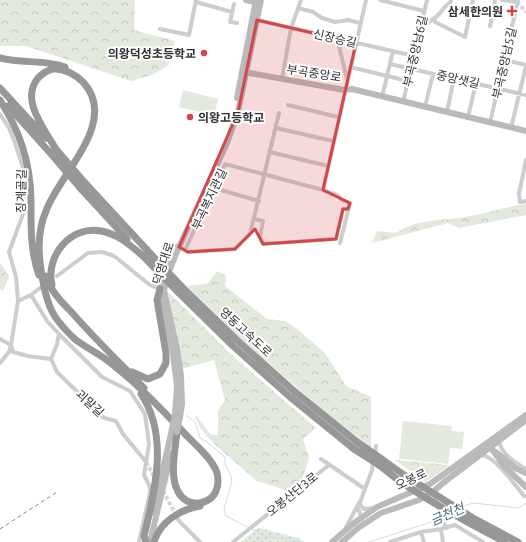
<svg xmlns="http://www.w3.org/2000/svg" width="526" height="542" font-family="Ubuntu,'Noto Sans KR',sans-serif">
<defs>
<pattern id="forest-crowns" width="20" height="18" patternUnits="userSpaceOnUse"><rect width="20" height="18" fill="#e3e9dd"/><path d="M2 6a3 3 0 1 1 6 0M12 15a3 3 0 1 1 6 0" fill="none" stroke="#c3c8be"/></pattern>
<pattern id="park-dots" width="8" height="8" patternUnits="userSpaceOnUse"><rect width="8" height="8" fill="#e3e9dd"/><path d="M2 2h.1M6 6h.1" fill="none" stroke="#c3c8be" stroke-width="1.8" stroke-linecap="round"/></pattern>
</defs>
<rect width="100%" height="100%" fill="#fff"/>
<!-- grass -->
<path fill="#e3e9dd" d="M183,90L218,99L214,116L179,107Z
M403,421L452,426L451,431L464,432L462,449L450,448L448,464L399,459Z"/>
<!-- forest -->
<path fill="url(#forest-crowns)" d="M0,0H135L134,30L175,41L169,65L152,75L131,81L26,46H0Z
M526,204V215L459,228L448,223L372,243L377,231L396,233C417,218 446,221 471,216C489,213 507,206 526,204Z
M0,262L9,277L3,291L0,289Z
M217,271L226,276L225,286L267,319L285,321L297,329L325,353L346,386L371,397V448L323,410L243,341L187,286L207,284Z
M167,291L235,358L316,428L303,439L309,458L302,479L289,491L257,481L213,443L201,429L195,417L196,415L210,434L218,435V411L225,400L214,360L181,369Z
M395,460L450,465L426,482Z"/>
<!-- park -->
<path fill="url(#park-dots)" d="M259,528L299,538L302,542H240Z"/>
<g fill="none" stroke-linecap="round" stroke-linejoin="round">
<!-- stream -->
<path stroke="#cedde9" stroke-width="1" d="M187,416L195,422L200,438L207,442L225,457V464L230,474L232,481L224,509L226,516L249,528
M460,507L474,503L518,508L526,503
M252,529L265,536
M255,542L265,536L304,542
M369,542L441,519"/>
<!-- street-tunnel -->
<path stroke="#d6d6d6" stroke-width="4" stroke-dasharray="4 2" stroke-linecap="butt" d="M517,2L526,12
M146,462L155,478
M163,491L179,521"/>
<!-- street -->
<path stroke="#cdcdcd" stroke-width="4" d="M380,0L424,11
M502,0L517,2
M196,2L232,12
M234,4L230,22L237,23
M298,8L313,12L322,18L335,22L348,20L360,23
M433,19C441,15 442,7 450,3L451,0
M257,20L414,56
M490,26L494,9L495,0
M421,27L433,19L435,22L465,37L473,0
M160,29L189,35L196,0
M337,38L347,79
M505,60L526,65
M390,64L526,95
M350,67L408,81
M282,79L291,28L301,0
M382,97L393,51
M403,102L427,0
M288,105L338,117
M425,107L433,74
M447,112L454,78
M0,114L9,128L15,143L24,171L23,214L9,252L16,277L18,301L11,345L9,352L0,363
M468,117L476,83
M490,123L518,0
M276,128L333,141
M511,128L526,66
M270,152L328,166
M526,160L519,194L520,202L526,201
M214,188L259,201
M323,190L366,0
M254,219L263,221L260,237L263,244L336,239L343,209H348
M175,245L188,252L235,249L250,234L279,113
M185,250L225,164L323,190L337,195L342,200L350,203L340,243
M57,276L88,253L102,252L114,256L150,285L162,290
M31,295L47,321L59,334L102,377L130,391L145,414L149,444L144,475L150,487V492L139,542
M18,301L31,295L40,288
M59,334L57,344L51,359L57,372L104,418L116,421L123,434L146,462
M0,339L11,345L13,352L28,356L51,359
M499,440C500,453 515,463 526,469
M375,455L376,446
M481,455C494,455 515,485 524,496H526
M321,459L365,489
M434,494L446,528
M362,519L358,508L372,470L373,462
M179,521L200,542
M345,529L359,503L364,509L373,508
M441,529L443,542
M421,532L424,542
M233,542L329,465
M390,542L421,532L441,529L455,525L483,542"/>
<!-- secondary -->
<path stroke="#bababa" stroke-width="6" d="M246,0L255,2
M244,72L344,90L352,89L526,131
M237,98L256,0
M171,256L164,273L160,289L173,354L177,386L175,414
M180,417L182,404L181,376L177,349L164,291L167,276L179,247L227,143L238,112L261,0
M489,445L504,466L526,487
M496,452L515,468L526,473
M153,513L172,429
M150,542L171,454
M332,542L354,523L377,507L430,484L526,415
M342,542L358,528L381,513L419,500L433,492L443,483L526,420"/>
<!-- highway -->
<path stroke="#979797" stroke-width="7" d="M0,58C22,64 44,59 65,67
M0,88L46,138
M0,100C20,132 30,161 31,199C31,224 30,251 39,275
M8,106L52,155
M55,148C44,128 20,100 38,78C42,74 47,70 53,69C64,68 76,75 83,82C120,122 59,174 46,211C39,227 38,244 40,262C42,279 45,300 54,315C58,322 70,335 76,340C88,349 102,355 113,365C140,386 164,412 188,437C198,447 210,457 216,470C220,480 218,495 208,500C202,504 193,504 187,501C166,489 175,452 177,432
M85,183L147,250
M81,189L127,239
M46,276C51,293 64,304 75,316C97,341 121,364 144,388
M52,285C45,256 71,225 101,231C118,234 130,245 143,256
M182,287L238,341L294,391L357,442
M178,292L233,346L290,397L354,449
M132,372L148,379L160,374L166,363V353L157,300L160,289
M141,394C169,435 155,491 144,536L146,542
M383,460L404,475
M379,465L398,480
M154,542C160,522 179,510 200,506"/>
<!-- rail -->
<path stroke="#858585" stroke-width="1" stroke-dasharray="4 3" stroke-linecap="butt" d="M0,529L57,492"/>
<!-- secondary-bridge -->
<path stroke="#bababa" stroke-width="6" d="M172,429L175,414
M177,432L180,417"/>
<!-- highway-bridge -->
<path stroke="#979797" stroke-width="7" d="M55,148L85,183
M52,155L81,189
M147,250L182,287
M143,256L178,292
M357,442L383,460
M354,449L379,465
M404,475L473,518L518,542
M398,480C432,503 468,523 505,542"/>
</g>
<!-- marked area -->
<path fill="#d44649" fill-opacity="0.2" stroke="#d44649" stroke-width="3" stroke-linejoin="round" d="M257,20L356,43L323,190L350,203L348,209H343L336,239L263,244L255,229L235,249L188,252L179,247L238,112Z"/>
<!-- markers -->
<g fill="#d44649" stroke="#fff" stroke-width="1.5">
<path d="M510 5h4v4h4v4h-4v4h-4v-4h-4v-4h4z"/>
<circle cx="204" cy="53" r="4"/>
<circle cx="190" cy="117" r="4"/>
</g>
<g text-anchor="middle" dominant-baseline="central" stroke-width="4" stroke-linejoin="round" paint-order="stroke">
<!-- poi labels -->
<g font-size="12" font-weight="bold" fill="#303030" stroke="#fff" text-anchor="end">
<text x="503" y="11">삼세한의원</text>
<text x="196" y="53">의왕덕성초등학교</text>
<text x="198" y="117" text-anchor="start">의왕고등학교</text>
</g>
<!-- street labels -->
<g font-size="12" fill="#303030" stroke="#fff">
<text transform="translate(335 38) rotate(13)">신장승길</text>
<text transform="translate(415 51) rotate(-77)">부곡중앙남6길</text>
<text transform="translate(504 63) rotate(-77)">부곡중앙남5길</text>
<text transform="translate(314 73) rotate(9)">부곡중앙로</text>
<text transform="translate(458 79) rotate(13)">중앙샛길</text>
<text transform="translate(21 191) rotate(-89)">징계골길</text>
<text transform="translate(209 199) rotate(-65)">부곡복지관길</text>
<text transform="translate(163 263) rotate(-72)">덕영대로</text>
<text transform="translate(246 332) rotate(43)">영동고속도로</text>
<text transform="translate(90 403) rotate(43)">괴말길</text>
<text transform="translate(411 479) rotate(-26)">오봉로</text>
<text transform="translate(292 494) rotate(-39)">오봉산단3로</text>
</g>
<!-- water labels -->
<g font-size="13" font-style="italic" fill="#466c8a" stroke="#fff">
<text transform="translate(447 514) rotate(-24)">금천천</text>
</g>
</g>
</svg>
